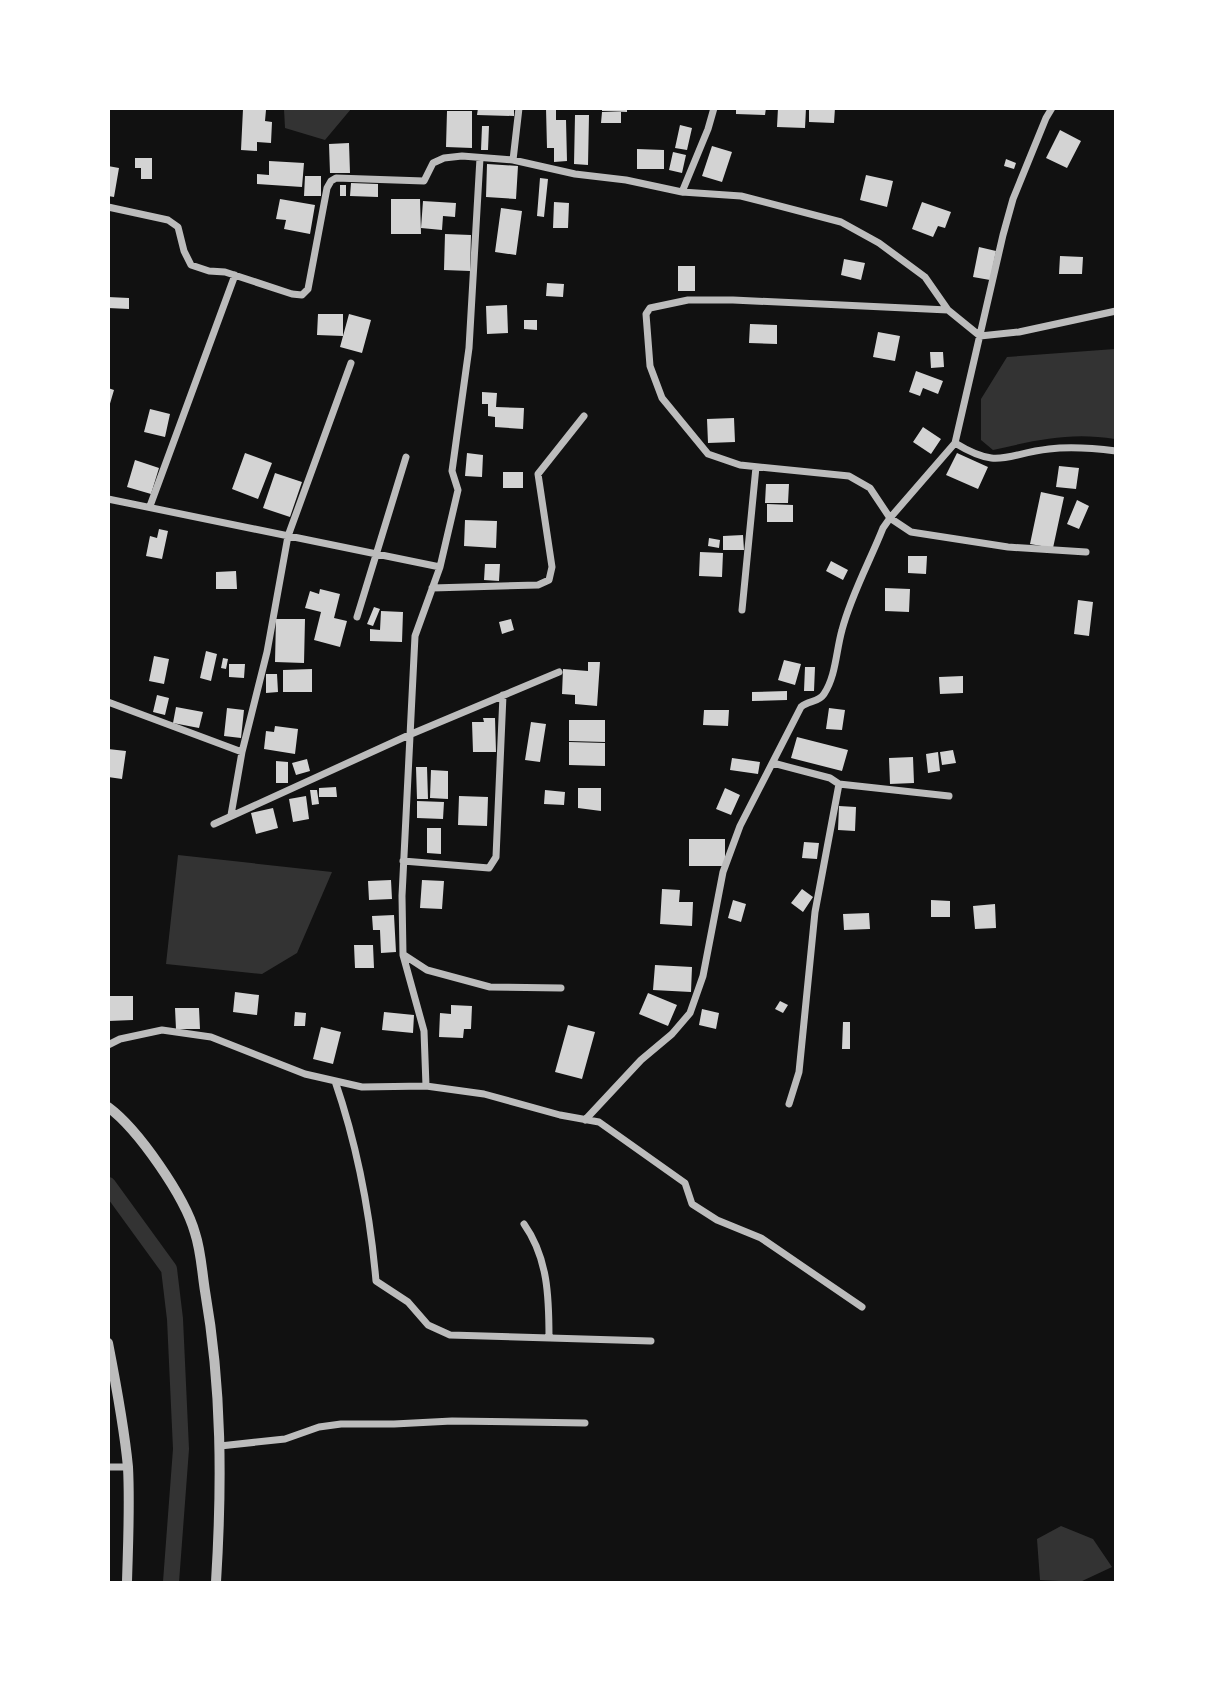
<svg xmlns="http://www.w3.org/2000/svg" width="1224" height="1691" font-family="'Source Sans 3',sans-serif">
<rect width="100%" height="100%" fill="#111"/>
<!-- water -->
<path fill="#333" d="M284,109V108L351,109L325,140L285,128Z
M1115,349V439C1070,432 1037,440 993,450L981,440V399L1007,357Z
M178,855L332,872L297,953L262,974L166,964Z
M1061,1526L1093,1539L1112,1567L1080,1582L1040,1580L1037,1539Z"/>
<g fill="none" stroke-linecap="round" stroke-linejoin="round">
<!-- canal -->
<path stroke="#333" stroke-width="16" d="M108,1185L169,1269L175,1319L181,1449L171,1582"/>
</g>
<!-- building -->
<path fill="#d3d3d3" d="M478,108H514V116L477,115Z
M546,108H556V120H566L567,161L554,162V148H547Z
M602,108H627V112L602,111Z
M736,108H766L765,115L736,114Z
M778,108H806L805,128L777,127Z
M809,108H835L834,123L809,122Z
M243,109L266,110L265,121L272,122L271,143L257,142V151L241,150Z
M447,111H472V148L446,147Z
M602,112H621V123H601Z
M575,115H589L588,165L574,164Z
M680,125L692,128L687,150L675,148Z
M482,126H489L488,150H481Z
M1060,130L1081,141L1067,168L1046,158Z
M349,143L350,173H330L329,144Z
M712,146L732,152L722,182L702,176Z
M637,149L664,150V169H637Z
M673,152L686,155L682,173L669,170Z
M135,158H152V179H141V168H135Z
M1006,159L1016,163L1014,169L1004,166Z
M269,161L304,163L302,187L257,184V174L269,175Z
M487,164L518,166L516,199L486,197Z
M108,166L119,168L114,197L108,196Z
M866,175L893,181L887,207L860,200Z
M305,176H321V196H304Z
M540,178L548,179L544,217L537,216Z
M351,183L378,184V197L350,196Z
M340,185H346V196H340Z
M280,199L315,205L310,234L284,229L286,220L276,219Z
M391,199H420L421,234H391Z
M423,201L456,203L455,217L443,216L442,230L421,228Z
M554,202L569,203L568,228H553Z
M922,202L951,212L945,228L938,226L933,237L912,229Z
M501,208L522,211L516,255L495,252Z
M445,234L471,235L470,271L444,270Z
M979,247L996,251L990,280L973,277Z
M1060,256L1083,257L1082,274H1059Z
M844,259L865,263L861,280L841,275Z
M678,266H695V291H678Z
M547,283L564,284L563,297L546,296Z
M108,297L129,298V309L108,308Z
M507,305L508,333L487,334L486,306Z
M318,314H343V336L317,335Z
M349,314L371,320L362,353L340,347Z
M524,320H537V330L524,329Z
M750,324L777,325V344L749,343Z
M878,332L900,336L895,361L873,357Z
M930,352H943L944,367L931,368Z
M916,371L943,381L938,394L923,388L920,396L909,392Z
M108,388L114,390L109,407H108Z
M482,392L497,393L496,407L524,408L523,429L495,427V417L488,416V404H482Z
M150,409L170,414L165,437L144,432Z
M734,418L735,442L708,443L707,419Z
M923,427L941,439L931,454L913,442Z
M245,453L272,463L258,499L232,489Z
M467,453L483,455L482,477L465,476Z
M957,453L988,467L978,489L946,475Z
M135,460L159,468L151,494L127,487Z
M1059,466L1079,468L1076,489L1056,487Z
M503,472H523V488H503Z
M275,473L302,482L290,517L263,508Z
M766,484H789L788,503H765Z
M1041,492L1064,497L1053,548L1030,544Z
M1077,500L1089,506L1079,529L1067,524Z
M767,504L793,505V522H767Z
M465,520L497,521L496,548L464,546Z
M159,529L168,531L162,559L146,556L150,536L157,538Z
M743,535L744,550H723V536Z
M709,538L720,540L719,548L708,546Z
M700,552L723,553L722,577L699,576Z
M908,556H927L926,574L908,573Z
M831,561L848,570L843,580L826,571Z
M485,564H500L499,581L484,580Z
M236,571L237,589H216V572Z
M885,588L910,589L909,612L885,611Z
M320,589L340,594L334,618L347,621L340,647L314,640L321,612L305,608L310,591L319,594Z
M1078,600L1093,602L1089,636L1074,634Z
M374,607L380,609L373,626L367,624Z
M381,611L403,612L402,642L370,641V629L380,630Z
M276,619H305L304,663L275,662Z
M511,619L514,630L502,634L499,622Z
M206,651L217,654L211,681L200,678Z
M154,656L169,659L164,684L149,681Z
M223,658L228,659L226,669L221,668Z
M784,660L801,664L795,685L778,680Z
M588,662H600L597,706L575,704V695L562,694L563,669L588,671Z
M229,664H245L244,678L229,677Z
M805,667H815L814,691H804Z
M312,669V692H283V670Z
M266,674H277L278,692L266,693Z
M963,676V693L940,694L939,677Z
M787,691V700L752,701V692Z
M157,695L169,698L165,715L153,712Z
M176,707L203,712L199,728L173,723Z
M227,708L244,710L241,738L224,736Z
M829,708L845,710L842,730L826,729Z
M704,710H729L728,726L703,725Z
M483,718H495L496,752H473L472,722H484Z
M569,720H605V742L569,741Z
M531,722L546,724L540,762L525,760Z
M275,726L298,729L295,754L264,749L266,731L274,732Z
M797,737L848,750L842,771L791,758Z
M569,742L605,743V766L569,765Z
M108,749L126,751L122,779L108,777Z
M953,750L956,763L942,765L940,752Z
M938,752L940,771L928,773L926,754Z
M913,757L914,783L890,784L889,758Z
M732,758L760,762L758,774L730,770Z
M307,759L310,771L296,775L292,763Z
M276,761L288,762V783H276Z
M416,767H427L428,799H417Z
M431,770L448,771V799L430,798Z
M336,787L337,797H319V788Z
M578,788H601V811L578,808Z
M725,788L740,795L731,815L716,809Z
M310,790H317L319,804L312,805Z
M545,790L565,792L564,805L544,804Z
M306,796L309,819L293,822L289,799Z
M459,796L488,797L487,826L458,825Z
M417,801L444,802L443,819L417,818Z
M839,806L856,807L855,831L838,830Z
M273,808L278,828L256,834L251,813Z
M427,828H441V854L427,853Z
M689,839H725V866H689Z
M804,842L819,843L817,859L802,858Z
M391,880L392,899L369,900L368,881Z
M422,880L444,881L442,909L420,908Z
M662,889L680,890L679,902H693L692,926L660,924Z
M802,889L813,897L803,912L791,903Z
M733,900L746,904L741,922L728,918Z
M931,900L950,901V917H931Z
M995,904L996,928L975,929L973,906Z
M869,913L870,929L844,930L843,914Z
M394,915L396,952L381,953L380,930H373L372,916Z
M354,945H373L374,968H355Z
M655,965L692,967L691,992L653,990Z
M235,992L259,995L257,1015L233,1012Z
M648,993L677,1005L668,1026L639,1014Z
M108,996H133V1020L108,1021Z
M780,1001L788,1005L783,1013L775,1009Z
M451,1005L472,1006L471,1029H464L463,1038L439,1037L440,1013L451,1014Z
M175,1008H199L200,1029H176Z
M702,1009L719,1013L716,1029L699,1025Z
M295,1012L306,1013L305,1026H294Z
M384,1012L414,1015L413,1033L382,1030Z
M843,1022H850V1049H842Z
M568,1025L595,1032L582,1079L555,1072Z
M321,1027L341,1032L333,1064L313,1059Z"/>
<g fill="none" stroke-linecap="round" stroke-linejoin="round">
<!-- minor -->
<path stroke="#bcbcbc" stroke-width="7" d="M513,160L519,108
M682,192L708,129L714,108
M108,207L168,220L178,227L184,251L191,265L209,271L225,272L292,294L302,295L308,289L327,188L331,181L336,178L424,181L433,163L444,158L462,156L513,160L575,174L626,180L682,192L741,196L841,222L879,243L925,277L948,310L980,336L1019,332L1116,311
M948,310L733,300H688L650,308L646,314L650,366L662,398L708,454L740,465L849,476L870,488L890,518L955,443L1003,235L1013,199L1046,118L1052,108
M955,443C999,470 1005,454 1049,449C1072,446 1093,448 1116,451
M108,499L440,567
M150,506L235,275
M432,588L538,585L549,580L552,567L538,474L584,416
M742,610L756,467
M357,617L406,457
M108,702L242,752
M773,763L830,778L839,784L949,796
M231,815L242,752L267,652L288,536L351,363
M214,824L409,735L559,672
M403,861L489,868L496,857L503,695
M404,955L427,970L490,987L561,988
M108,1045L120,1039L162,1030L211,1037L305,1074L362,1087L426,1086L484,1094L560,1115L599,1122L685,1183L692,1204L717,1220L761,1238L862,1307
M335,1081C357,1145 370,1213 376,1281L408,1302L428,1325L450,1335L651,1341
M426,1086L424,1031L403,955L402,896L415,636L440,567L458,490L452,471L469,348L480,158
M789,1104L799,1072L815,912L839,784
M585,1120L641,1060L672,1034L690,1013L703,976L723,872L740,826L801,707C809,700 818,703 824,694C836,676 836,651 842,630C851,595 870,561 883,528L890,518L911,532L1008,547L1086,552
M524,1224C548,1258 549,1297 549,1338
M220,1446L285,1439L319,1427L341,1424H394L452,1421L585,1423
M108,1467H127"/>
<!-- tertiary -->
<path stroke="#bcbcbc" stroke-width="10" d="M108,1107C138,1129 185,1197 195,1233C201,1251 202,1272 205,1291C222,1388 222,1485 216,1582
M108,1343C116,1384 124,1425 128,1467C130,1506 128,1544 127,1582"/>
</g>
<!-- border -->
<rect width="1224" height="1691" fill="none" stroke="#ffffff" stroke-width="220"/>
</svg>
